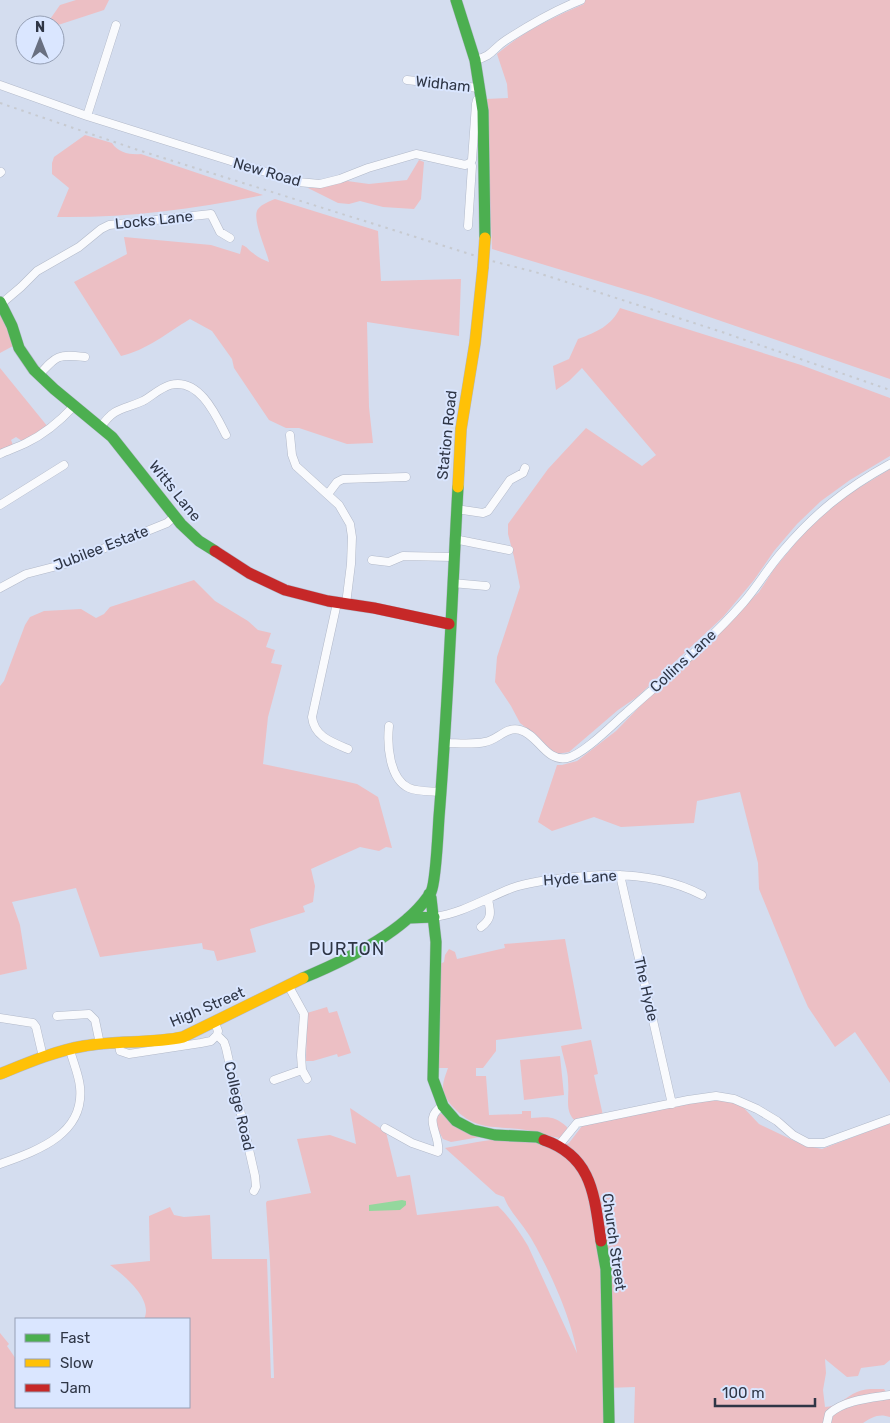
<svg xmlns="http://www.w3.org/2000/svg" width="890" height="1423" font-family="Rubik,sans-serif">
<rect width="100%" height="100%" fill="#d4ddef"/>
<!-- green -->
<path fill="#ecbfc4" d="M76,0H109L104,10L55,26L46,25L60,5Z
M583,0H890V379L651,297L492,249L486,99L508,98L507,84L497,54C524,31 552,18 584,4Z
M85,135L112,143C118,153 131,155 141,154L263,195C195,209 126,218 57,217L69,188L52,174V163L54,157Z
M419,160L424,162L421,199L414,209L383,207L360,201L349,204L338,203L308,188L347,181L369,184L407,180Z
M275,199L378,231L381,281L461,279L459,336L367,322L369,407L373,443L347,444L299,428H286L269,420L234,368L232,359L212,331L190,319C167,333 147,350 121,356L74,282L127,254L124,237L211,245L240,254L242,245C248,247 248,250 253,253C257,257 264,260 269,262C267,251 251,218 258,209C262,204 270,201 275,199Z
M0,308L13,346L0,353Z
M620,308L801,365L890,398V456L850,480L821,501L797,524L774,551L754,580L723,617L637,697L618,710L569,752L557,754L547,749L534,734L520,723L511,706L495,682L497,657L520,587L514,557L508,534V524L548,469L586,428L642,466L656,455L582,368L569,381L556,390L553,366L569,359L578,339C597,332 611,326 620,308Z
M0,368L48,427L22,441L16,437L11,440L13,445L0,450Z
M890,469V1083L855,1032L835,1047L808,1007L800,989L759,889L758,863L740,792L697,801L694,823L621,827L594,817L552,831L538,822L557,765H562L577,761L616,731L646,700L759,592L774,569L807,529L844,497Z
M194,580L215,601L248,621L258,630L271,633L266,647L275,650L271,663L282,665L268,717L263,764L344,781L357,784L378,797L392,848L386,847L379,851L360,847L311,869L315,886L313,902L303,906L305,912L250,929L256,952L217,961L214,951L203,949L202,943L100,957L76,888L12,902L20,925L27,969L0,975V686L4,681L25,625L30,617L44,611L81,609L96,618L104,614L110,607Z
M565,939L582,1029L496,1040V1051L483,1068H476V1076H486L489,1115L522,1114V1111H531V1118C548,1117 554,1115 567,1127V1132L561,1138C547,1137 534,1130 519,1129C492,1126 474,1130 453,1107C448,1102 443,1094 443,1087C443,1081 446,1074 448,1068H437L440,1024V964L444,962L445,955L449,949L455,952L457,959L505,948L504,944Z
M327,1007L329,1013L337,1011L351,1053L338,1057L337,1054L313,1061H306L307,1013Z
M591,1040L598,1074L594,1075L604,1120L691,1102L725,1098L742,1106L759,1124L803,1145L822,1149L890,1123V1360L884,1365L861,1368L858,1376L847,1377L825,1359L826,1373L823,1390L825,1407C838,1407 845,1397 857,1392C865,1388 876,1389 884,1389L890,1397V1417C879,1413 872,1417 863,1423H634L635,1387L606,1388L605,1423H0V1333L9,1344L7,1346L16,1359V1407H189V1319H144C154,1300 124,1275 110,1265L150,1261L149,1216L170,1207L174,1215L184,1217L210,1215L212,1259H267L271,1378H274L270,1262L266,1203L267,1201L311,1193L297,1139L330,1135L356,1144L350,1108L386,1132L397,1177L410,1175L417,1215L498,1206C510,1218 519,1231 528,1246L577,1353C572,1319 547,1264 529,1235C521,1222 509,1211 504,1197L496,1194L445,1148C473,1143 503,1136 531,1140C540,1142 549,1146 558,1148L569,1143L582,1126C562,1114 570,1101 568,1081C568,1070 563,1057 561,1046Z
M560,1056L564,1095L524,1100L520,1060Z
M440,1114H442L480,1137L451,1142L443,1139L436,1126L437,1117Z"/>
<!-- water -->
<path fill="#94d79d" d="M402,1200L406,1201V1205L400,1210L369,1211V1205Z"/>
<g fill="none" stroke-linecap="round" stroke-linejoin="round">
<!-- street casing -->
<g stroke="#b2b9c9" stroke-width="9">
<path id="street" d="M475,60C493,56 492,49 506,40C531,24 553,11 581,0
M407,80L478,88
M0,85L87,116L298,182L320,184L340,179L368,168L416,154L465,165L470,163L472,160L476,104L477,100L481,99
M87,116L116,25
M0,173L1,172
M468,226L472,166L470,163
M1,304L21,287L37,271L79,247L101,229L109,225L211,214L220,232L230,238
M39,375C57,355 58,354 85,357
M101,427C114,407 123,410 143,401C152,396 160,388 170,385C199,377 216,415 226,435
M290,435L292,455L296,466L339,505L350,524L352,537L351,564L346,604
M0,454C9,450 18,447 26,443C45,434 60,421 74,406
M328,494L337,482L343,479L406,477
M0,505L64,465
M456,509L483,513L488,511L510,480L523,473L525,468
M454,539L509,550
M372,560L389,562L403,556L453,557
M452,583L486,586
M0,588L26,574L65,564L167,523L174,517
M337,603L312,717C314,736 331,742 348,749
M389,726C387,744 389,779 409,788C418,792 431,791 441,792
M444,743C457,743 472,745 485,742C498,740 506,726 520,730C538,734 545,762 567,758C583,755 613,724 627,712C666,677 708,643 743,603C757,587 768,568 782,552C814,514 846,488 890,464
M620,875L672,1104
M434,917C463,913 486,898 512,888C529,882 547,880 565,878C611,872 660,873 702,895
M481,927C492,919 491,912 488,900
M288,985L304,1014L301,1055L302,1070
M57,1016L89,1014L95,1020L100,1044
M0,1018L33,1023L36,1027L43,1057
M215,1023L218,1031L217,1035L224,1042L226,1048L255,1176L256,1187L254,1191
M119,1043L120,1051L129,1054L201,1043L211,1041L217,1035
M274,1080L302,1070L307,1079
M385,1128L412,1143L438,1152C441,1134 421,1118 443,1106
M559,1145L577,1123L688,1100L716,1096L734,1099L757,1109L777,1121L793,1135L808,1143H824L890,1119
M0,1164C36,1151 85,1135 80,1087C79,1075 73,1062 70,1050
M827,1423L829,1414C843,1400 871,1398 890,1395"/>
</g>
<!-- fast casing -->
<g stroke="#b2b9c9" stroke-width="12">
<path id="fast" d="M456,0L475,60L483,111L485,238
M0,302L12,326L19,348L34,370L54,389L112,437L181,524L199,541L215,551
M429,894L431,898L436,942L433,1079L443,1106L456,1121L473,1130L495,1135L537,1137L544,1140
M408,918L434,917
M303,978C344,961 407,931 431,892C436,882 438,831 439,817C448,707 452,597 458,487
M601,1241L606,1269L609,1423"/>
</g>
<!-- slow casing -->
<g stroke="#b2b9c9" stroke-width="12">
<path id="slow" d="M458,487L461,429L475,343L483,267
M0,1074C27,1063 55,1051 84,1046C116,1040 150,1044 183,1037L303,978"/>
</g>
<!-- jam casing -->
<g stroke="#b2b9c9" stroke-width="12">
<path id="jam" d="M215,551L249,573L285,590L328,601L374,608L449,624
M544,1140C593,1157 594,1196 601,1241"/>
</g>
<!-- street -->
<use href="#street" stroke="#f9fafd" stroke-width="8"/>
<!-- fast -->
<use href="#fast" stroke="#4caf50" stroke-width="11"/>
<!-- slow -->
<use href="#slow" stroke="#ffc107" stroke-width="11"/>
<!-- jam -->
<use href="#jam" stroke="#c62828" stroke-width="11"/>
<!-- rail -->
<path stroke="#c7cad0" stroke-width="2" stroke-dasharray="2.5 5" stroke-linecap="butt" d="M0,103L138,150L492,261L535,272L722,332L890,390"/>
<!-- slow-bridge casing -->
<g stroke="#b2b9c9" stroke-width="12" stroke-linecap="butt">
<path id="slow-bridge" d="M483,267L485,238"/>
</g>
<!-- slow-bridge -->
<use href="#slow-bridge" stroke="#ffc107" stroke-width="11"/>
</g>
<g text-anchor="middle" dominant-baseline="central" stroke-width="4" stroke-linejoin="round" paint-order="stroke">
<!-- street labels -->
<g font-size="15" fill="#2f3646" stroke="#dae6ff">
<text transform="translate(443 84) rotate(6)">Widham</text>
<text transform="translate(267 172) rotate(16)">New Road</text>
<text transform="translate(154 220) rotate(-6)">Locks Lane</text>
<text transform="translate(447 435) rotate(-84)">Station Road</text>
<text transform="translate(175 491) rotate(51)">Witts Lane</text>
<text transform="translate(101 548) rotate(-21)">Jubilee Estate</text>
<text transform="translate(683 661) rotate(-43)">Collins Lane</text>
<text transform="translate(580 878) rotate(-4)">Hyde Lane</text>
<text transform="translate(646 989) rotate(77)">The Hyde</text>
<text transform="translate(207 1007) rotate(-23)">High Street</text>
<text transform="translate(239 1106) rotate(77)">College Road</text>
<text transform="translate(614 1242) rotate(82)">Church Street</text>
</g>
<!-- quarter labels -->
<g font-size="18" letter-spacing="1" fill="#2f3646" stroke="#dae6ff">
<text x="347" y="949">PURTON</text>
</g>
</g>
<!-- legend -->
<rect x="15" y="1318" width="175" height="90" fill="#dae6ff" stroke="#96a0b5"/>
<rect x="25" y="1334" width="25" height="8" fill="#4caf50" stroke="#96a0b5"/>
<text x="60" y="1343" font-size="15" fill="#2f3646">Fast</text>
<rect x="25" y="1359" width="25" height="8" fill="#ffc107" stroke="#96a0b5"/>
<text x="60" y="1368" font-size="15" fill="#2f3646">Slow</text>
<rect x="25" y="1384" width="25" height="8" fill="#c62828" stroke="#96a0b5"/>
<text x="60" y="1393" font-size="15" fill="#2f3646">Jam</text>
<!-- north arrow -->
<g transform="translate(40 40)"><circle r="24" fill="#dae6ff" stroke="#96a0b5"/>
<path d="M0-4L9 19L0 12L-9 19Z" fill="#697081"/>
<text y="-8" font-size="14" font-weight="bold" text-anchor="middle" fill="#2f3646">N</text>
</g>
<!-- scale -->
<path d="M715 1398v8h100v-8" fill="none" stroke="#2f3646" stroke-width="2.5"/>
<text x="722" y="1398" font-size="15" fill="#2f3646" stroke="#dae6ff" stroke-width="4" paint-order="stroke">100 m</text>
</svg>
